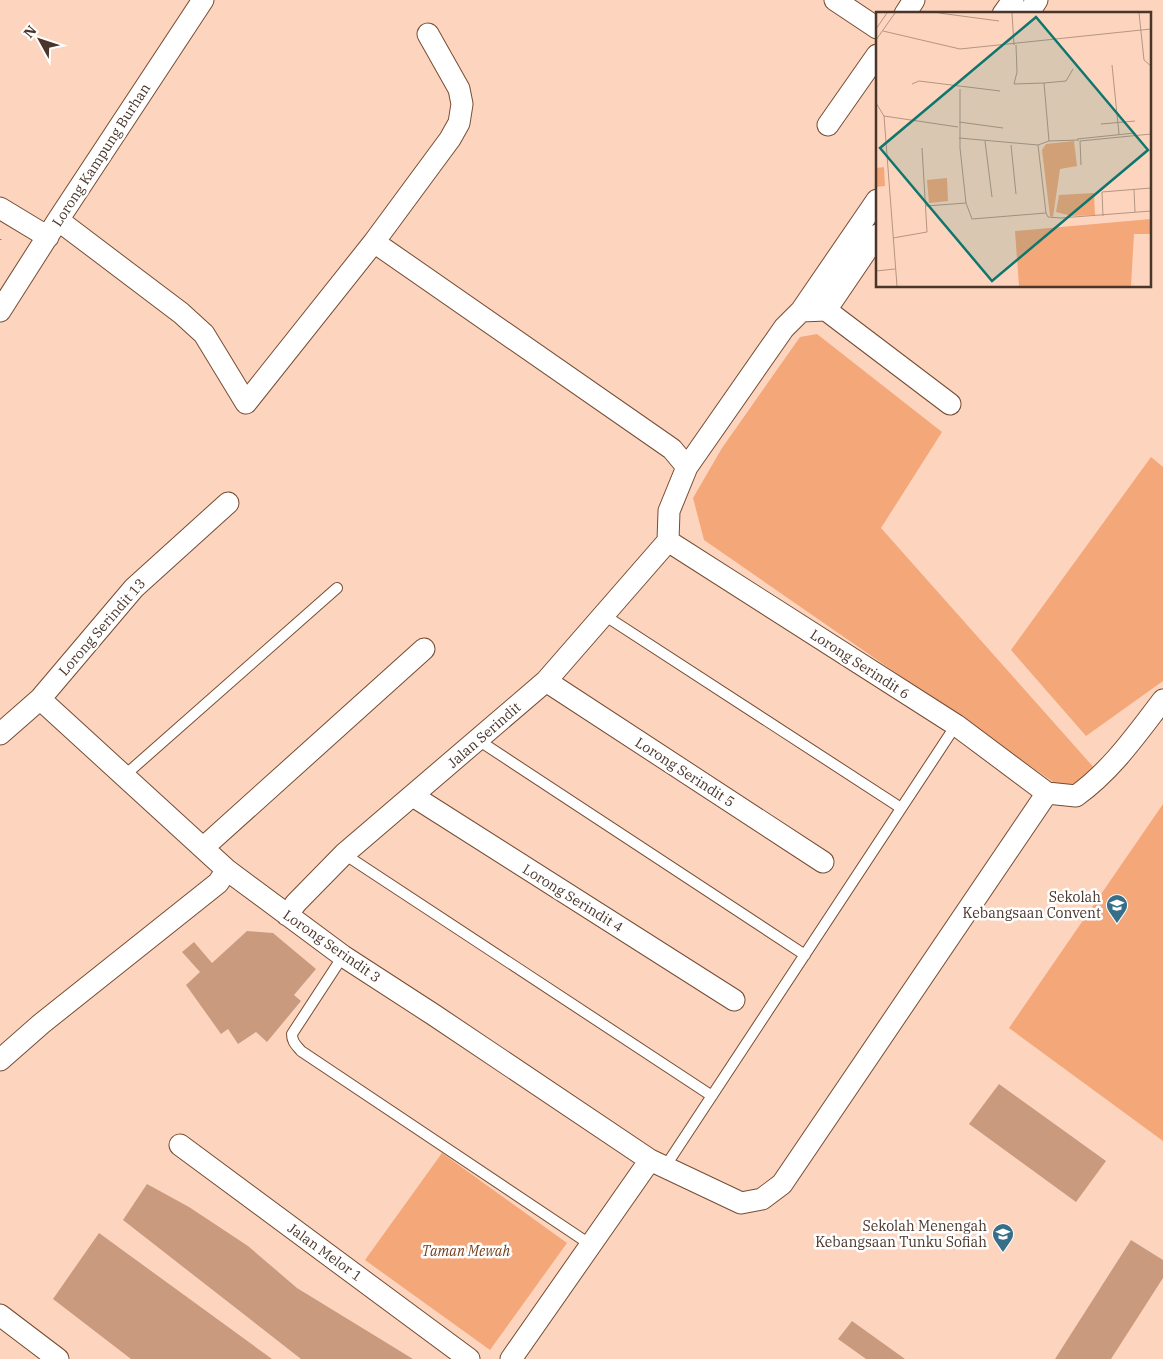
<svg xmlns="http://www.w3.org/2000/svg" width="1163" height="1359" font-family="'IBM Plex Serif',serif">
<rect width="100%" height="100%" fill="#fdd5be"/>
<!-- green -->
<path fill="#f4a779" d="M817,334L942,432L881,528L1096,770L1080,788L1059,786L704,540L693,498L722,448L800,337Z
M1151,457L1163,467V681L1086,736L1011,650Z
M1163,804V1141L1009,1028Z
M442,1153L567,1243L490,1350L365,1260Z"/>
<!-- building -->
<path fill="#c99a7e" d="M247,931L273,933L316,969L294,995L301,1001L267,1042L256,1032L238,1044L228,1029L221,1034L186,985L200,972L182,952L194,942L212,963Z
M999,1084L1106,1161L1076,1202L969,1124Z
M147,1184L189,1207L248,1246L297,1288L413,1359H301L123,1220Z
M99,1233L272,1359H131L53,1299Z
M1131,1240L1163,1260V1278L1111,1359H1055Z
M852,1321L905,1359H866L838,1339Z"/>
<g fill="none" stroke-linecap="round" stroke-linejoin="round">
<!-- service casing -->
<g stroke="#764c33" stroke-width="12">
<path id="service" d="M604,615L901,808
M478,740L805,955
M124,776L337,588
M344,854L712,1096
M343,956L292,1034C292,1042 296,1045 301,1051L591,1245
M665,1167L956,725"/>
</g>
<!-- minor casing -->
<g stroke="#764c33" stroke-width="23">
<path id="minor" d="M835,0L877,28
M905,14L914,0
M1003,14L1013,0
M1028,14L1037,0
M828,125L877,55
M0,208L48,237
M58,220L181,313L204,334L246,403L374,242L672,449L687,467
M374,242L450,139L459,123L462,104L459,89L428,34
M826,310L877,235
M0,311L58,220L203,0
M801,311L877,200
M668,541L956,725L1047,793L1076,796C1112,770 1136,735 1163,700
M668,541L669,511L687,467L784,328L801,311L826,310L950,404
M546,681L823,862
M40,699L227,870L343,956L434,1015L650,1160L741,1203L762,1199L782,1184L1047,793
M0,734L40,699L134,588L228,503
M413,796L734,1000
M204,847L424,649
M287,915L296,903L344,854L546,681L668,541
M0,1060L41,1024L218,883L227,870
M180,1145L469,1359
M0,1315L58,1359
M511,1359L650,1160"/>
</g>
<!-- path -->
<path stroke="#9d806f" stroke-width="3" stroke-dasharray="4 4" stroke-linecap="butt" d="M0,239V240"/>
<!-- service -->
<use href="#service" stroke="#fff" stroke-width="10"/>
<!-- minor -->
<use href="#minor" stroke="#fff" stroke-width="21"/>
</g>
<!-- icons -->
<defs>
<g id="school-pin" transform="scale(1.125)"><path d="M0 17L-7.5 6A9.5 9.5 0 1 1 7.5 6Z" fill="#376f89" stroke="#fff"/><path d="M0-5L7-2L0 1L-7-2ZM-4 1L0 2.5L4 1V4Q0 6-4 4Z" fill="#fff"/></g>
</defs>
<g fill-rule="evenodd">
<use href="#school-pin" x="1117" y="905"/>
<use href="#school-pin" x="1003" y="1234"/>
</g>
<g text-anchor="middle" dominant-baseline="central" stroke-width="5" stroke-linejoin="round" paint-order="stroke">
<!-- street labels -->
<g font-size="14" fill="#49352a" stroke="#fff">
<text transform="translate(101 155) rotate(-57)">Lorong Kampung Burhan</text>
<text transform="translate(102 627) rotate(-49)">Lorong Serindit 13</text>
<text transform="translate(860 664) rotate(33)">Lorong Serindit 6</text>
<text transform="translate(484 735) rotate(-41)">Jalan Serindit</text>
<text transform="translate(685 772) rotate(33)">Lorong Serindit 5</text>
<text transform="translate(573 898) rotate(32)">Lorong Serindit 4</text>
<text transform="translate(332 946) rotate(35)">Lorong Serindit 3</text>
<text transform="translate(325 1252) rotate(36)">Jalan Melor 1</text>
</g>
<!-- poi labels -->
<g font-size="14" fill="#49352a" stroke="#fff" text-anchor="end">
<text x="1101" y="897">Sekolah<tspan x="1101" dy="16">Kebangsaan Convent</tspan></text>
<text x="987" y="1226">Sekolah Menengah<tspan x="987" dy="16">Kebangsaan Tunku Sofiah</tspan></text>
</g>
<!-- park labels -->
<g font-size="14" font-style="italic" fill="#743f1c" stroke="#fff">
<text x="466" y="1251">Taman Mewah</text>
</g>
</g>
<!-- overview -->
<g transform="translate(876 12)">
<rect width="275" height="275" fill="#fdd5be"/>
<path d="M198,129L201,154L184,157L177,205L174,204L166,138L170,132ZM8,155L9,174L0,175V156ZM71,166L72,189L53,191L51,168ZM218,181L219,203L196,204L180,200L183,183ZM275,207V222H258L255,274H143L139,219Z" fill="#f4a779"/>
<path fill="none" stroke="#b59583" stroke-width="1" d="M63,1L123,9M136,1L138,33M263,1L268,48L275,54M0,17L11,1M7,19L84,37L275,17M0,28L19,1M140,33L141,60L138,72L168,71L173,129M236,53L243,122M168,71L190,69L197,57M36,72L43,69L124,79M84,77V136L90,191L96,207L170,201L172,205L185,206L275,199M0,91L8,104L21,274M8,104L82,115M83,110L127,116M225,112L259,109M83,126L162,133M201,127L259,121M109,129L116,185M204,129L275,122M204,129L205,153M135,133L140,182M162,133L170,201M162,133L173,129L203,128M258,177L259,200M50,194L90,191M227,204L226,180L275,176M17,226L51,220L46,136M0,259L19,257"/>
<path fill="#0f766e" fill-opacity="0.15" stroke="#0f766e" stroke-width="2.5" d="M160,5L272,138L116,269L4,136Z"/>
<rect width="275" height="275" fill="none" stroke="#49352a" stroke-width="2.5"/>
</g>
<!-- north arrow -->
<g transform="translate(40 40) rotate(310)" stroke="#ffffff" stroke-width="4" paint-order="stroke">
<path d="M0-4L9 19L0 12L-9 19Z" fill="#49352a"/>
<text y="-8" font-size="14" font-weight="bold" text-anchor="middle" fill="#49352a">N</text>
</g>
</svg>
